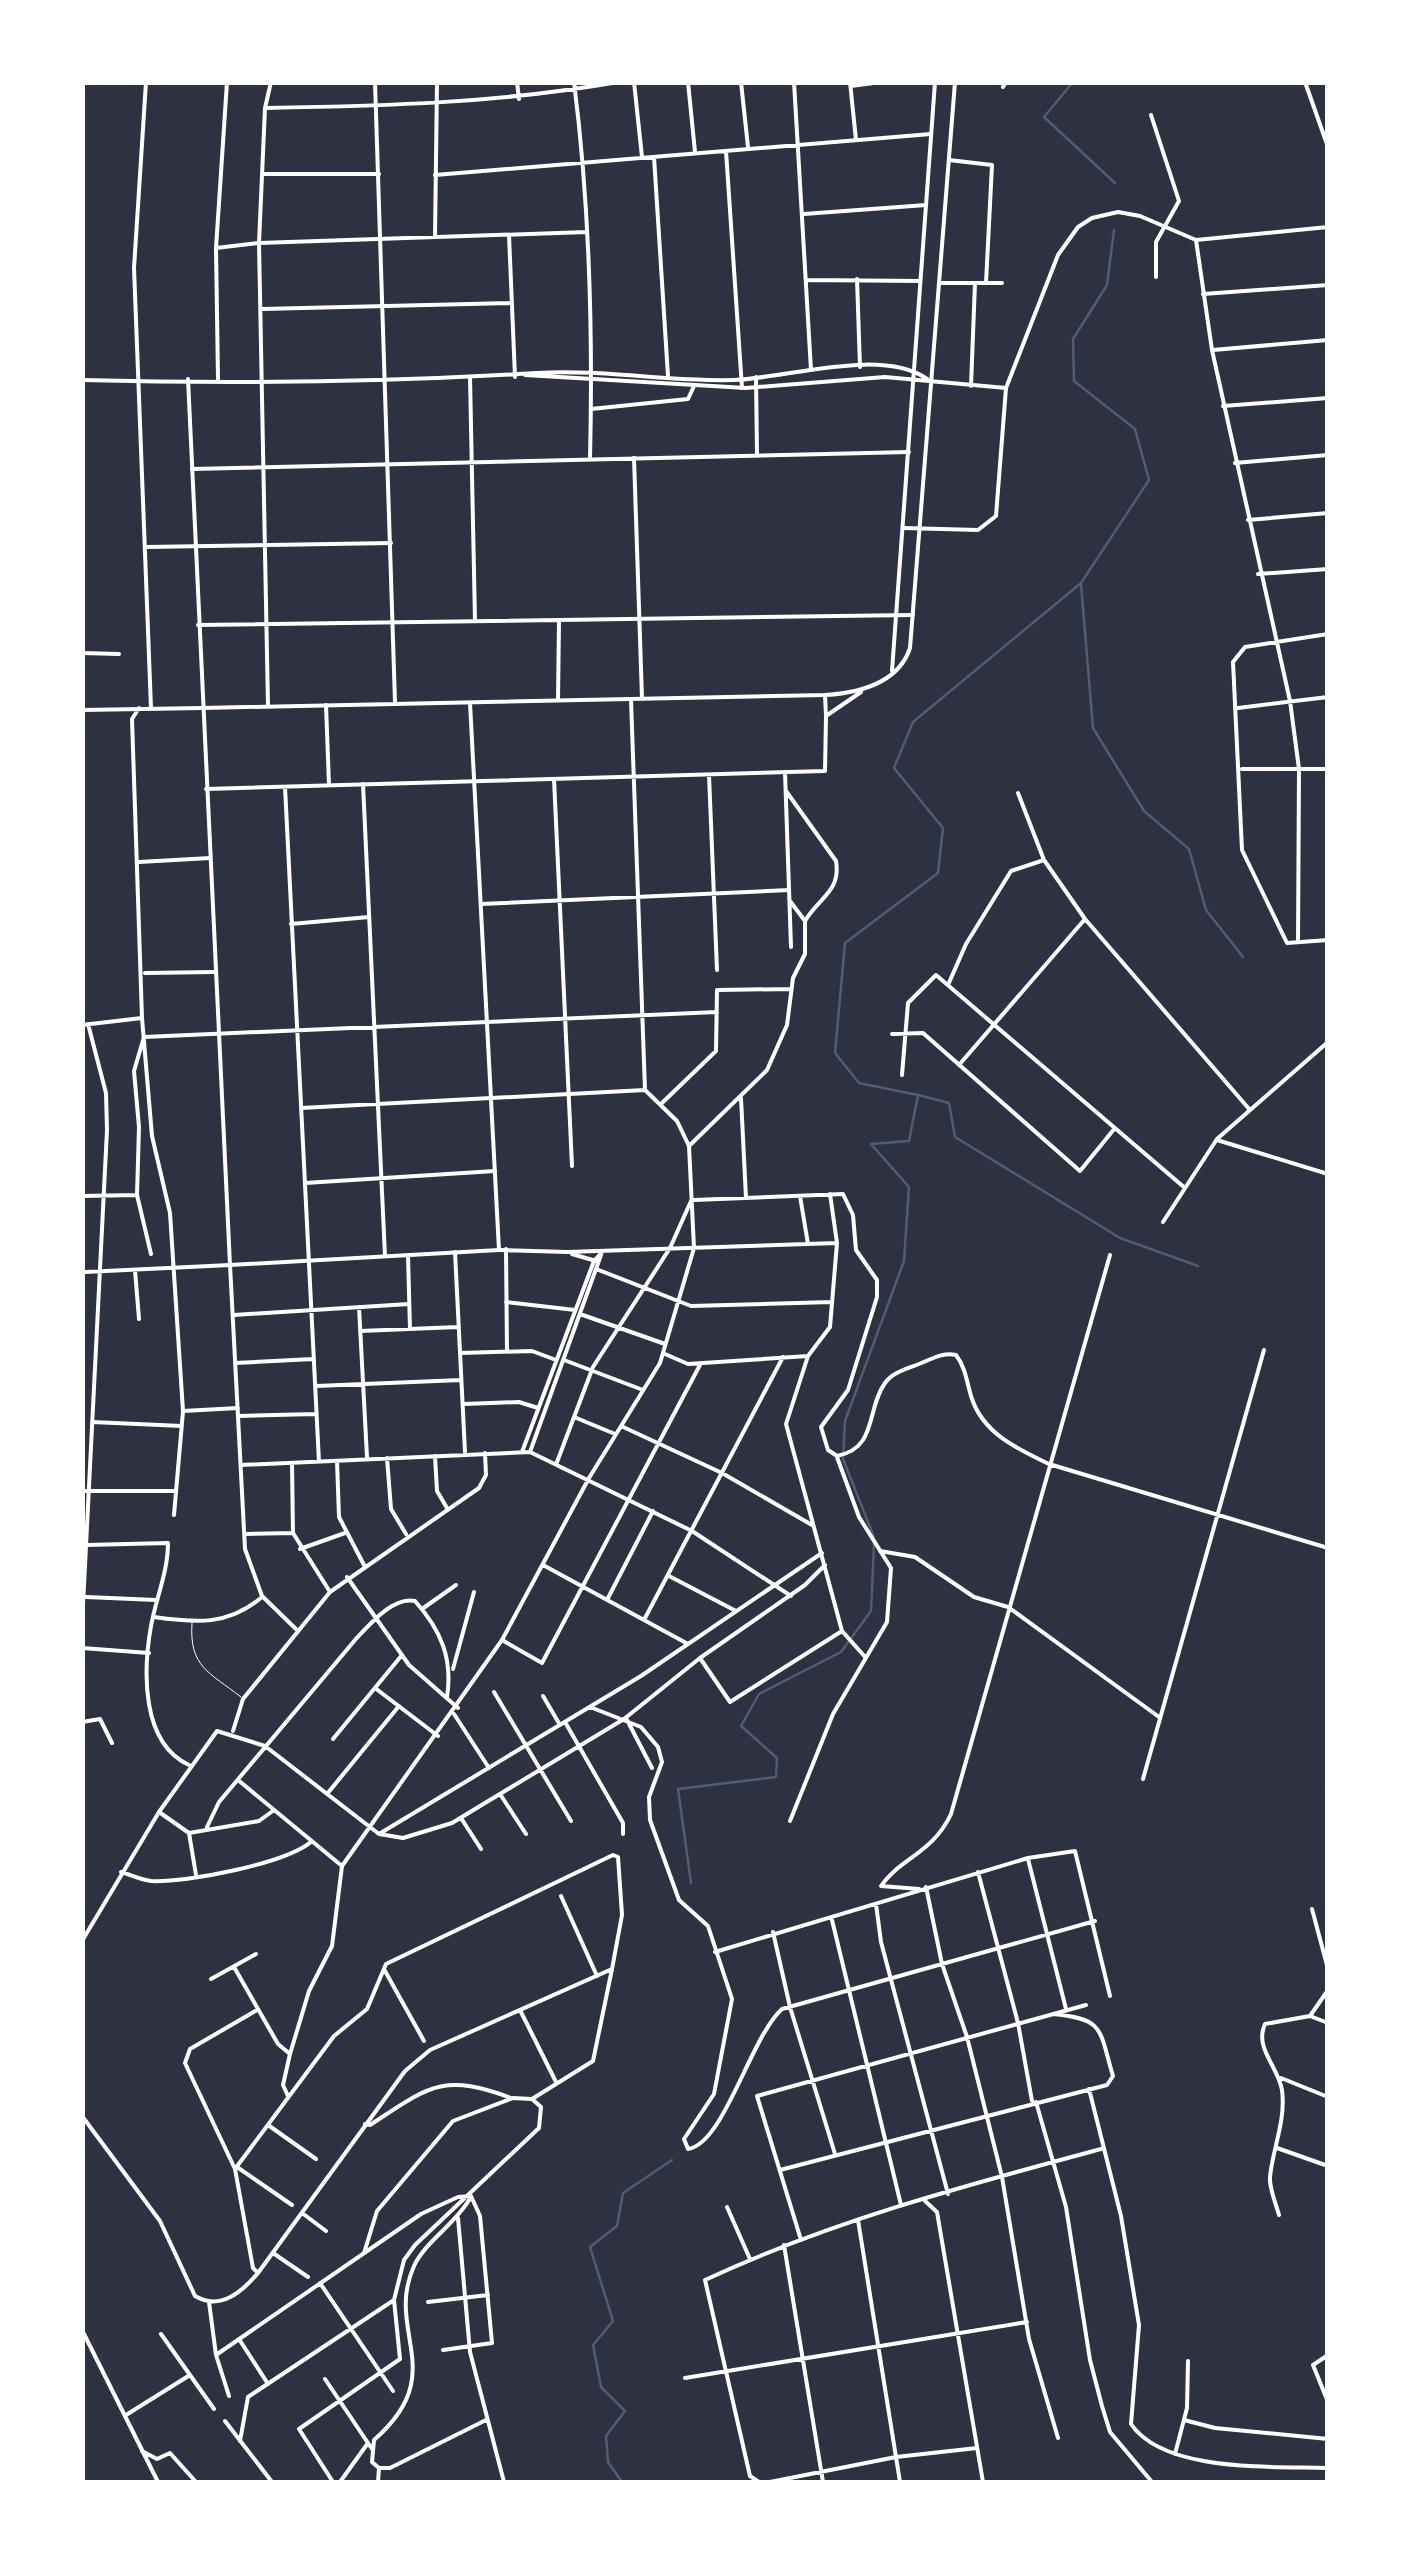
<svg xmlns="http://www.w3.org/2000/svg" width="1410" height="2565" font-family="'Asap Condensed',sans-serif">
<rect width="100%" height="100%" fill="#2d3142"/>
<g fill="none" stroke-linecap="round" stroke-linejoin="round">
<!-- stream -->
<path stroke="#4f5d75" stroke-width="2.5" d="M1073,82L1044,117L1115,183
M1081,584L1093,728L1144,811L1189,849L1206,910L1243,957
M918,1095L949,1103L955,1137L1120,1238L1198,1266
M874,1537L843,1459L845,1421L904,1261L909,1187L871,1144L909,1141L918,1095L859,1083L835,1053L845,943L938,873L943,828L894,768L913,722L1081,583L1149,480L1135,429L1074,381L1073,339L1107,285L1114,230
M691,1883L678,1789L776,1777L777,1758L741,1726L759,1694L841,1652L871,1611L874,1545
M622,2482L608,2462L606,2436L625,2411L601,2387L593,2345L613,2321L590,2247L617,2226L623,2193L672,2160"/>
<!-- service -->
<path stroke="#fff" stroke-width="1" d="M192,1623C189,1667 209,1672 241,1697"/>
<!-- minor -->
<path stroke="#fff" stroke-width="4" d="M146,82L134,268L151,708
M517,82L519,99
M574,82C590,208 593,334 590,459
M634,82L642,157
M688,82L695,152
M741,82L748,147
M794,82L811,370
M850,82L856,140
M1305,82L1328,147
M851,86L881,82
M1003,87L1006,82
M265,108C384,106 500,103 618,82
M1151,115L1179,201L1156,242V277
M726,151L742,388
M654,157L668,376
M949,160L992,165L986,283
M264,174H379
M435,175L931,134
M804,214L926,205
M509,235L515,377
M435,237L437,82
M1196,240L1212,350L1290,701L1299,769L1298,942
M216,248L259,243L587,232
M857,279L860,367
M807,280L920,281
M939,283H1002
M1203,294L1328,285
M262,309L512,303
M1213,350L1328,340
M470,377L475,621
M756,377L757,455
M218,379L216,248L227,82
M971,386L975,283
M1223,406L1328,398
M591,409L688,399L694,386
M634,458L642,698
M1235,463L1328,455
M192,469L909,452
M1248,520L1328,513
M904,528L978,530L996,516L1006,388
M146,547L391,543
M1258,574L1328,569
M198,625L913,615
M1328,634L1245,647L1233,662L1242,850L1287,943L1328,940
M82,653L119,654
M825,695L826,716
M558,700L559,620
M631,700L645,1090
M326,705L329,785
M268,706L259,243L265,108L271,82
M139,708L132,719L142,1018L152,1136L170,1213L183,1411L174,1515
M1238,708L1328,697
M82,710L202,708
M1242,769H1328
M785,772L791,947
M709,775L717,970
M554,779L572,1166
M363,784L385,1256
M285,787L319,1462
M206,789L825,771L826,716L861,692
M786,791L836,861C841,892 819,897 805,921L790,901
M1018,793L1044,860L1085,919L1250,1110
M139,862L210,858
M481,904L789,890
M291,924L369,917
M145,973L215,972
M948,985L966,944L1011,871L1044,860
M82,1025L142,1018
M892,1034L923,1033L1080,1171L1115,1128
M959,1065L1085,919
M902,1075L908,1003L936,975L1185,1188
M741,1098L746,1198
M662,1103L716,1051L717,990L791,989
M301,1108L645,1090
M1217,1140L1328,1174
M689,1146L767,1070L787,1025L793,978L805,954V921
M305,1183L495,1171
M830,1194L837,1243L830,1327L808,1356L786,1424L842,1631L866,1658
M82,1196L137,1195
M800,1196L808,1244
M694,1200L843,1194L853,1215L856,1250L877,1280V1297L848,1390L821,1427L828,1450L837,1456C878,1448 866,1409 885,1383C893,1372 907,1369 919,1364C932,1359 942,1352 956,1355C966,1368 967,1384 972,1399C984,1434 1018,1449 1049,1464L1328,1548
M1163,1222L1217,1139L1328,1042
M506,1249L507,1352
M499,1250L567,1252L837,1243
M455,1252L465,1452
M151,1254L137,1195L139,1127L134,1071L144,1037L717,1012
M572,1254L596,1261
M408,1255L410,1329
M596,1269L691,1306L832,1302
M135,1270L139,1319
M85,1272L230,1265L245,1549L262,1596L298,1631
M506,1302L575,1310
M359,1307L367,1457
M580,1314L665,1344
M234,1315L409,1304
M360,1331L458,1327
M460,1353L532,1351L556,1360
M665,1354L688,1364L808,1356
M564,1360L643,1390
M235,1363L313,1359
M316,1386L461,1380
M464,1404L519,1402L538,1408
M183,1411L238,1408
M238,1416L316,1414
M574,1417L615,1434
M92,1422L182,1426
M621,1426L722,1473L812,1525
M522,1452L594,1261L603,1251
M530,1452L601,1255
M435,1456L437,1491L447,1508
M387,1458L391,1509L406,1534
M337,1461L339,1517L364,1565
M557,1462L593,1367L670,1248L691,1201
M292,1463L293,1533L330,1592
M241,1465L530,1452L692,1531L791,1596
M82,1491H176
M244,1534L293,1533
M86,1545L168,1543C168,1572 156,1598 151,1626C143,1671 141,1743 189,1765
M300,1549L345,1533
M880,1551L915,1557L974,1597L1008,1607L1159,1717
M543,1565L688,1644
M669,1576L736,1611
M347,1577L409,1665L458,1708
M86,1597L156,1600
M607,1600L653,1511
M422,1609L456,1585
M154,1617C196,1623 228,1626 262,1597
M644,1620L783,1357
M82,1625L107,1130L106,1093L88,1024
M502,1640L542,1663L701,1363
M82,1648L149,1653
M700,1658L730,1702L842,1631
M453,1669L474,1592
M375,1688L438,1736
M494,1692L571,1821
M543,1696L560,1725
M590,1707L641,1727L658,1747L662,1762L649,1797L650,1820L679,1900L708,1926L732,1999L714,2094L684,2139L688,2149C724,2144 750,2038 782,2009L1095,1921
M454,1714L489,1768
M627,1720L652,1768
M82,1722L100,1719L112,1743
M565,1722L623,1823V1834
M233,1731L243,1699L330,1592L479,1488L486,1475L485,1453
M333,1739L402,1655
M1143,1779L1264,1350
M238,1780L342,1866
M1327,1787L1328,1785
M327,1794L399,1706
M500,1794L526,1834
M159,1812L189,1833L196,1875
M461,1818L481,1849
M790,1821L833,1714L887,1622L891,1568L859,1517L837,1457
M207,1827L219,1802L355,1640C369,1625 393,1596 415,1601C441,1630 453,1659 447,1697
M189,1833L259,1821L274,1810
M379,1834L641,1676L822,1553
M1028,1859L1066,2009
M121,1872C131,1875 141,1880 151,1881C186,1883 288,1863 312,1841
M978,1872L1018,2023L1032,2101
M926,1887L942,1964L967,2037L1002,2177L1029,2339L1058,2438
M919,1889L881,1886C899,1859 933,1853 951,1814L1110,1255
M561,1896L597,1976
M876,1904L881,1942L948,2194
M1312,1909L1328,1969
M832,1920L901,2205
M773,1932L790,2007L835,2154
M82,1941L159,1812L217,1731L265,1746L379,1834L403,1838L452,1823L624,1719L700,1658L805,1585L825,1565
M715,1952L1028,1858L1075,1851L1110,1996
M234,1967L278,2044L290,2054
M385,1971L424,2041
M211,1979L256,1954
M257,2010L190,2049L185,2063L235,2169L253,2268L258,2273
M520,2010L556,2082
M1310,2016L1328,2023
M1281,2078L1328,2097
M1089,2089L1121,2216L1139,2325L1131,2424C1164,2473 1274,2466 1328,2468
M288,2096L283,2085L290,2054L309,1991L332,1946L342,1866L502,1640L589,1478L660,1363L694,1248L689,1146L677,1121L645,1090
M1036,2102L1066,2207L1090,2360L1102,2406L1110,2432L1152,2482
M82,2116L160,2221L195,2296C220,2311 242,2292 258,2273L405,2071L430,2050L612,1969L622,1915L618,1857L613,1855L386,1964L367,2009L334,2036L235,2169
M365,2124L370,2125C428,2087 442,2072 511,2098
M268,2125L316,2159
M1277,2148L1328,2166
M237,2167L292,2205
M780,2170L1107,2085L1113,2076C1099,2029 1105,2019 1053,2014
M925,2201L937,2212L983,2482
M727,2207L750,2259
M302,2213L326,2231
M1279,2215C1276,2204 1269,2188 1270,2177C1273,2147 1286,2121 1282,2090C1278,2066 1254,2048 1265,2024L1310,2016L1328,1990
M458,2218L470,2352L504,2482
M858,2220L900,2482
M801,2240L757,2096L1086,2005
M784,2245L823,2482
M273,2253L308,2277
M364,2253L377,2211L453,2121L513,2098L532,2099L593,2061L612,1969
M320,2283L393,2391
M209,2302L216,2355L229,2396
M428,2302L488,2295
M82,2330L158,2482
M161,2334L214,2409
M239,2339L268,2384
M443,2350L492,2343L480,2216L471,2196
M216,2355L421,2214L458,2197L471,2196
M1328,2355L1313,2365L1328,2402
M685,2378L1027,2322
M325,2379L372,2449
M126,2415L190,2375
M1184,2420L1215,2428L1328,2439
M225,2421L272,2482
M240,2441L248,2397L394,2300L404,2260L415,2245L539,2128L541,2107L532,2099
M142,2451L157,2459L170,2453L196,2482
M1175,2454L1187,2408L1188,2361
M379,2468H390L486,2420
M333,2482L299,2429L400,2359L394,2300
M340,2482L368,2443
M378,2482L379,2468L372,2462L374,2440C451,2373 384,2332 414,2266C425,2242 455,2224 469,2200
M759,2482L750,2476L705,2280C831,2221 967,2185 1101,2149
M770,2482L896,2457L977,2448"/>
<!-- tertiary -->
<path stroke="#fff" stroke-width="4" d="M375,82L395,702
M525,375L746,388L885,377L1006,388L1058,255L1078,227L1092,218L1118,212L1140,216L1196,240L1328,227
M188,379L230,1265L499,1250L470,703
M82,380C233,384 388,382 537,373C603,369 669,382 734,380C787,378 882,347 927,379
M892,671L935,82
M202,708L825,695C858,693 898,684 910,648L955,82"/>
</g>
<!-- border -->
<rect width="1410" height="2565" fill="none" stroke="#ffffff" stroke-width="170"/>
</svg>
